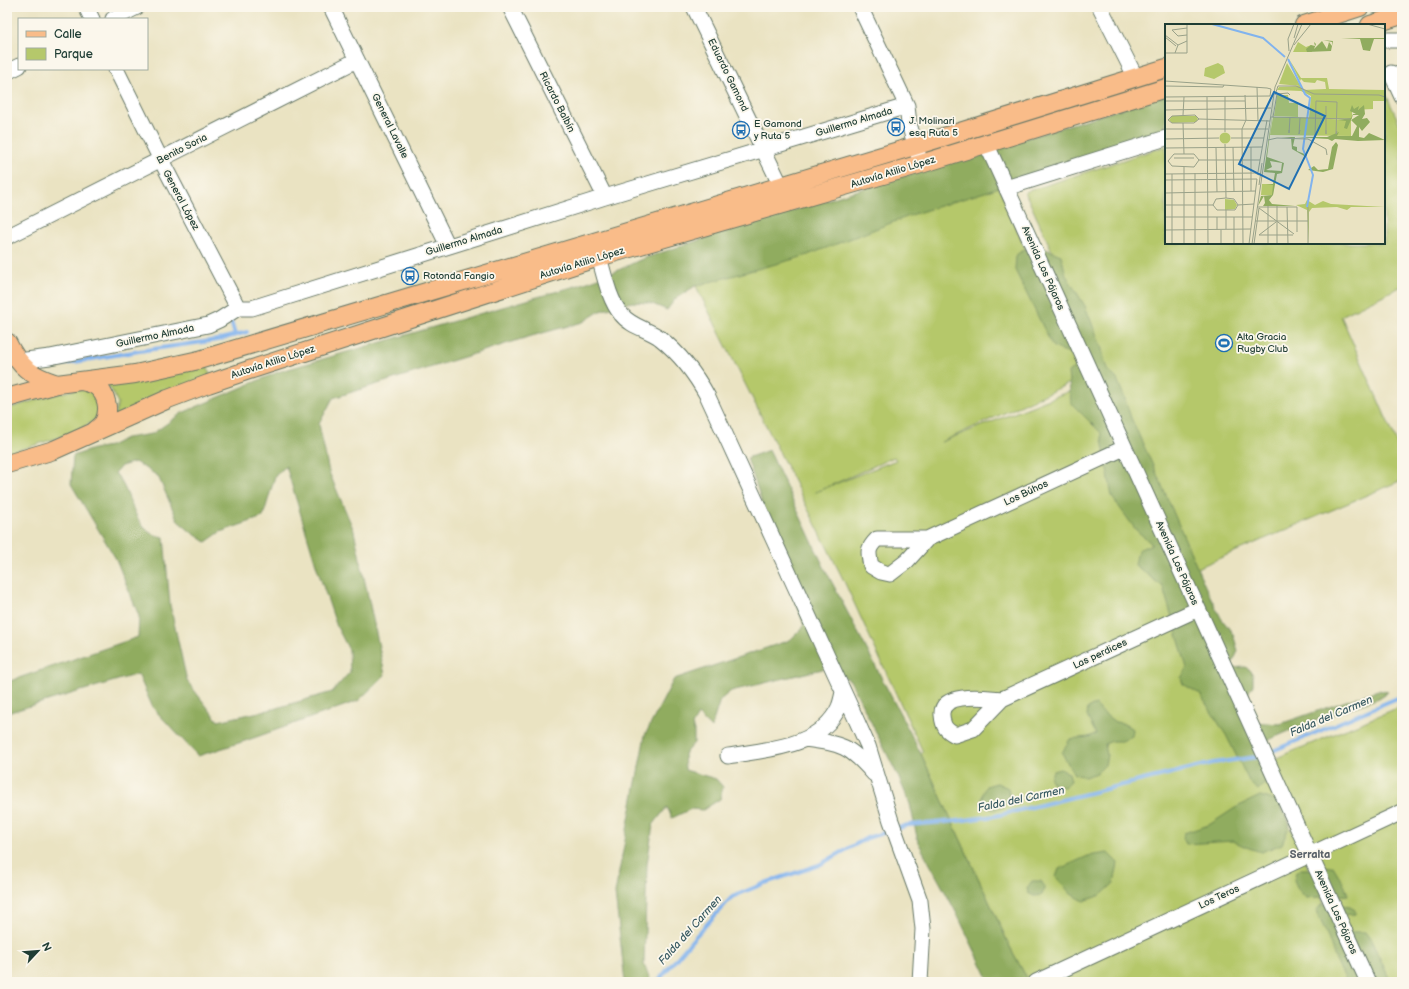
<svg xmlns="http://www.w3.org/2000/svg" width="1409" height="989" font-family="'Balsamiq Sans',sans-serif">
<rect width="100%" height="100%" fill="#fbf7ec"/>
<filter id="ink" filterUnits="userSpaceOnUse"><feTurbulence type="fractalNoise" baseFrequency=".025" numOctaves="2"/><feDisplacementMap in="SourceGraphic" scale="8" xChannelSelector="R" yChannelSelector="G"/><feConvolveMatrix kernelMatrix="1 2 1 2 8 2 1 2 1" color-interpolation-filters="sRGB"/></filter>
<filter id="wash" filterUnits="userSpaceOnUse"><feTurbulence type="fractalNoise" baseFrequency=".012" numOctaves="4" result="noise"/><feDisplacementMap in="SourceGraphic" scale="16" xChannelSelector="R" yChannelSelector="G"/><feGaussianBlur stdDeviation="0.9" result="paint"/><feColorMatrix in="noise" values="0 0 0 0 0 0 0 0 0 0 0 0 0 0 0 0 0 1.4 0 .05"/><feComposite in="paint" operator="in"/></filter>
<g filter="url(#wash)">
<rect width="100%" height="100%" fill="#eae3c2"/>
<!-- green -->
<path fill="#b5c86b" stroke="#6a8250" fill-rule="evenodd" d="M1384,90L1402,129V286L1341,316L1402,454V480L1197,568L1025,192L1166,146V243H1384Z
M994,176L1081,378L941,442L1090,383L1262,762L1358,982H1031L1030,980L1028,981L1010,947L921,754L923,752L843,579L690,274ZM894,457L896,460L815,492H816Z
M207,364L210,376L114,418L118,403L111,389L106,384Z
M77,389L90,390L99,399C98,404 99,413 97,417C90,430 23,449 7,453V409L49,396Z
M1402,706V982H1367L1267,762Z"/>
<!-- forest -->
<path fill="#90ac5f" stroke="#58744a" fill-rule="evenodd" d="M1166,95V132L1026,177L985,192L917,213L805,256L695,286L675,299L667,310L650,303L632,302L600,311L583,322L528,337L333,398L319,424L329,472L354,531L385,675L358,701L245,741L198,756L153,708L138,674L7,713V682L138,637L139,616L116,559L71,484L73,456L93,449L110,446L126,438L152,434L182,413L278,372L579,285L610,274L642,259L736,228ZM135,462L158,476L178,521L191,532L206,542L220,532L263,517L275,476L286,466L318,571L337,627L349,650L350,672L332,692L273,709L218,721L187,681L170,605L164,537C159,536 153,535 149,532C131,518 130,489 115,473L121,466Z
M1027,248H1043L1061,255L1066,275L1085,306L1101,346L1107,370L1117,379L1125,399L1131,418L1160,481L1205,586L1221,618L1233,634L1238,651L1230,668L1246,667L1253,674V685L1245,698L1253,722L1280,724L1378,690L1388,692L1379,698L1296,728L1266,741L1269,778L1258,790L1250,783L1226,735L1200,694L1183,684L1181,678L1187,668L1163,587L1135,565L1138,550L1152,544L1136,530L1112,497L1101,433L1071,403L1068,372L1079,364L1077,356L1053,347L1015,270L1016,255Z
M769,450L824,567L921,754L1010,947L1029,982H990L956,912L918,842L910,804L898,776L850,680L827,668L731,691L720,700L711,728L698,715L692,725L694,731V743L684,754L685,770L716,779L723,787L720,799L703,810L691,809L672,818L667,807L653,825L647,864L644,964L651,982H625L615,893L645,735L674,679L790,640L804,626L747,458Z
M1096,705L1102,712L1115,722L1122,723L1133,729L1132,736L1122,741H1112L1105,744L1107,755L1105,765L1097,773L1085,777L1074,774L1062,753L1070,739L1088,737L1096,734L1087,716L1088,708Z
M1060,769L1069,773L1071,781L1064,787L1054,785L1050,779L1053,771Z
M997,783L1008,788L1010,798L1004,807L993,810L981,804L983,793L986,786Z
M1260,796L1278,801L1290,824L1282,844L1261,852L1246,847L1233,841L1186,844L1183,838L1184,833L1209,825L1235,808Z
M1108,853L1118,863L1114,883L1101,895L1084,901L1071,894L1056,877L1059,869L1088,856Z
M1333,866L1345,886L1348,895L1306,898L1298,889L1294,880L1296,872L1300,869H1312Z
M1032,881H1041L1045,887L1042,895L1034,896L1028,893L1027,888Z
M1322,904L1350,907L1355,910V914L1341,915L1350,932H1365L1371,940L1391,982H1347L1336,961L1326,932L1316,911Z"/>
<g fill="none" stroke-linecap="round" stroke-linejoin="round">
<!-- stream -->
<path stroke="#81b3ee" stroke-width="4" d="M230,318L235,335
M51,366L139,351L217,340L247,332
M1268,753L1402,696
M657,982L693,939L732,897L765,883L819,865L867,838L908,825L957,821L995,816L1213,763L1257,757L1262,755"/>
</g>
</g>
<g filter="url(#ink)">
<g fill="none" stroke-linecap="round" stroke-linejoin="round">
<!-- minor casing -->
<g stroke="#676" stroke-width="17">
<path id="minor" d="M86,7L92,19
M331,7L448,246
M510,7L605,197
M694,7L781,186
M860,7L907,106L909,124L921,164
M1100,7L1136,78
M113,19L137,7
M1384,40H1402
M116,69L161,160L238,308
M7,72L19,66
M1391,73L1402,97
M986,143L1368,982
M1006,188L1166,138
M7,237L357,60
M599,257C604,274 609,300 621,314C631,327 648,329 660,338C680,354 696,375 708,397L855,717L868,746L891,821L920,901L923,929L920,982
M18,361L50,357L208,325L219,320L238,308H252L605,197L907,106
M927,539H877C867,549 868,552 871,566L881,572L890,574L907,561L927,539L1124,448
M1002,699C987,698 940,691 942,715C943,727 946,730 955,735L973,729L1002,699L1198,609
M805,739C842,744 849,745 874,774
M728,756C767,749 820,748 839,707C841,702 842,697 843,692
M1036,982L1402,812"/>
</g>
<!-- major casing -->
<g stroke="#676" stroke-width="20">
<path id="major" d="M1304,25L1360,7
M1370,25L1402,15
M7,342C20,368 30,375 57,384
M81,381C86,382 91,383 96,386C107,394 110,410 104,422C101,427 96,430 92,433
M7,398L57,384L135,374L199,360L908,148L1166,68
M7,464L54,450L168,399L208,384L246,371L599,257L921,164L1166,88"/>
</g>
<!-- minor -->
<use href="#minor" stroke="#fff" stroke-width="15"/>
<!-- major -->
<use href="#major" stroke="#f9bc89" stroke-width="18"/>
</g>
</g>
<!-- icons -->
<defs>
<g id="bus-ring" transform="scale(0.9)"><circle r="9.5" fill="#fbf7ec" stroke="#1f6fb2" stroke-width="1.5"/><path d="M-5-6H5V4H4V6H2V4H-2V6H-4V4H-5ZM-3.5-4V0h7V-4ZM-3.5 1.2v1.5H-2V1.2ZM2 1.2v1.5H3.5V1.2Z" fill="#1f6fb2"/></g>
<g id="stadium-ring" transform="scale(0.9)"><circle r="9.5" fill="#fbf7ec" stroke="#1f6fb2" stroke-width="1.5"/><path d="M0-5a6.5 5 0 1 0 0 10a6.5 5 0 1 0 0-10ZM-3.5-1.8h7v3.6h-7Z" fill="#1f6fb2"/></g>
</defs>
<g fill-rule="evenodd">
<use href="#bus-ring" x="896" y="127"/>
<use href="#bus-ring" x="741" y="130"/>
<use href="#bus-ring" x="410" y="276"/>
<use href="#stadium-ring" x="1224" y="343"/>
</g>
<g text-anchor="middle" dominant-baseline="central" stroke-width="3.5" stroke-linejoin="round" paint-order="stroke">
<!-- street labels -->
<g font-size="10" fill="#1f3d34" stroke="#fbf7ec">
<text transform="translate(728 75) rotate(64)">Eduardo Gamond</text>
<text transform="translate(557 102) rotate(63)">Ricardo Balbín</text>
<text transform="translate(854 122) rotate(-17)">Guillermo Almada</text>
<text transform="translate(390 126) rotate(64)">General Lavalle</text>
<text transform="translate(182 149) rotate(-27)">Benito Soria</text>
<text transform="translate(893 172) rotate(-17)">Autovía Atilio López</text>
<text transform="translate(181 200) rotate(62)">General López</text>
<text transform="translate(464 241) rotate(-17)">Guillermo Almada</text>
<text transform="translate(582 263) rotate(-17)">Autovía Atilio López</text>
<text transform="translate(1043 268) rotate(66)">Avenida Los Pájaros</text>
<text transform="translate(155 336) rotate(-12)">Guillermo Almada</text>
<text transform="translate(273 362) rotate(-18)">Autovía Atilio López</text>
<text transform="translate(1026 493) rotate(-25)">Los Búhos</text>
<text transform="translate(1177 563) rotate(66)">Avenida Los Pájaros</text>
<text transform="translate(1100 654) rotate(-25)">Las perdices</text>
<text transform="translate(1219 897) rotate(-25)">Los Teros</text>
<text transform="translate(1336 912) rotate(66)">Avenida Los Pájaros</text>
</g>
<!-- poi labels -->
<g font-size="10" fill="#1f3d34" stroke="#fbf7ec" text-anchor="start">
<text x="909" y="121">J. Molinari<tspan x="909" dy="12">esq Ruta 5</tspan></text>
<text x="754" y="124">E Gamond<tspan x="754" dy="12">y Ruta 5</tspan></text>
<text x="423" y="276">Rotonda Fangio</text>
<text x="1237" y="337">Alta Gracia<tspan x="1237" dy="12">Rugby Club</tspan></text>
</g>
<!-- water labels -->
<g font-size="11" font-style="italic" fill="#385a62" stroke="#fbf7ec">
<text transform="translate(1331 716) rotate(-23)">Falda del Carmen</text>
<text transform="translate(1021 799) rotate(-12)">Falda del Carmen</text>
<text transform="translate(690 930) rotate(-48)">Falda del Carmen</text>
</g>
<!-- neighbourhood labels -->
<g font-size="11" font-weight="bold" fill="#5a6168" stroke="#fbf7ec">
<text x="1310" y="854">Serralta</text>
</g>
</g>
<!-- overview -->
<g transform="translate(1165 24)">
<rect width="220" height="220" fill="#eae3c2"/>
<path d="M133,18L141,23L146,21L147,28H128ZM124,35L136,54H162L164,65L220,66V77H208V85L187,86V95H166L186,96V112L105,111L108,93L144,94L146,72L136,67L112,66L114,63L135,62L114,60L122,39L138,66L161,65L160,58L152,56L150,59L139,58L136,55L135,57ZM53,39L58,42L60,49L49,55L39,52L40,44ZM112,71H123L124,79H133V93L109,92ZM7,92H31L33,95L31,98L7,99L4,96ZM54.5 114a5.5 5.5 0 1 1 11 0a5.5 5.5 0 1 1-11 0ZM97,160H109L108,171H96ZM60,175L69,176L72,181L70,185L60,186ZM142,176L150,181L158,177L166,180L220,183H186L182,186L172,183L147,184L144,188V220L142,186L131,181L140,180Z" fill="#b5c86b"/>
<path d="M176,14H220V15H209L205,27L198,26L195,15ZM158,16L168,17L166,27L142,28L141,25L146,21L150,22L149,18L151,20L149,25L157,17L162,25L164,18L167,22V18ZM110,71L102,133L119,139L117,149L112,150L108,171L104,176L107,180L130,182H98L100,179L99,172L93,182L96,172L107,171L108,161H101L108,160L110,149L99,148ZM105,137L117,139L116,147L101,146L107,143ZM187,81L189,85L194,82L193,86L199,81L200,90L197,95L202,94L205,98L197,107L194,103V113L199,114L204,109L220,116L193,117L170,115L167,117L163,115L130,113L128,122L132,123V127L142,131L141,133L127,125L126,114L116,113H162L174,108L172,112H187L192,102L186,96L194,91H188L182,105L179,104L181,97L173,96L186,94L188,90H191L185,87ZM171,118L173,121L168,145L158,148L143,146L149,142L153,146L163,145L167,123Z" fill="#90ac5f" fill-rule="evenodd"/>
<path fill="none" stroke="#81b3ee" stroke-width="2" d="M47,0L98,14L120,33M123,35L140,70L145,74L138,125L148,151L142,183"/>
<path fill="none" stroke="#99a189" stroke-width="1" d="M202,0L220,5M0,11L13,21M22,11L13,12L7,6L22,4M0,13L11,22M129,14L133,0M129,21L146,0M124,27L123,15L129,0M0,29H22V0M10,29L13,21L22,17M0,57L102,64L106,65L105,72M0,62L58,63L59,61M92,63L93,96M110,71L113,62H131L149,70L214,71L220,73M0,73L105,72M42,73L43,220M0,77H80M0,86L106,84M18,91L19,73M106,93L185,95M108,93L112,70L123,69L125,71M34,95L29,99H7L3,96L7,92L30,91L34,95L105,97M18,99L19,130M0,105H103M124,106V109L125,93M135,106L134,110L135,94M161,106V110V82M60,108V72M150,113L151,77L172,78L171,110L172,107M66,114H99M0,115L54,114M103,116L112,114L143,115L161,125L162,131M60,120L61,174M68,123L69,168M86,123V167M0,124L97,123M51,124L52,168M9,134H29M34,136H95M3,137L9,130H29L34,136M3,137L7,142L29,143L34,136M19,143V220M93,148L102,96M30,149V220M0,150L90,149L94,151M7,150V220M0,156L92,155L84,220M94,161L97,139M0,169L91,167M0,181H48M48,181L51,175L61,174L69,175L73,181M48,181L52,186H70L73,181M73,181L89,180M103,182V220M112,182V220M92,183H132V208M122,183L123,220M143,183V220M94,184L129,210M61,186V205M0,193H87M52,193V206M69,193V220M90,197H143M0,206L86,205M56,206V220M94,211H128M94,211L111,198M78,220L77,105L81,96L80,71M87,220L110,63L137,0M89,220L94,184"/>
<path fill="#1f6fb2" fill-opacity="0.15" stroke="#1f6fb2" stroke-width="2" d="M109,68L160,92L124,165L74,140Z"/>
<rect width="220" height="220" fill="none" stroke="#1f3d34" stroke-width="2"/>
</g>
<!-- margin -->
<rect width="1409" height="989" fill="none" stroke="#fbf7ec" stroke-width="24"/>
<!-- legend -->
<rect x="18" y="18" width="130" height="52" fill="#fbf7ec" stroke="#a3ada2"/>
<rect x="26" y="31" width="20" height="6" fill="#f9bc89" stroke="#a3ada2"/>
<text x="54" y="38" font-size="12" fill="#1f3d34">Calle</text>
<rect x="26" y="48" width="20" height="12" fill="#b5c86b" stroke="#a3ada2"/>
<text x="54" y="58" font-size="12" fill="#1f3d34">Parque</text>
<!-- north arrow -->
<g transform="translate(38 951) rotate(64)" stroke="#fbf7ec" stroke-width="3" paint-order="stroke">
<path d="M0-3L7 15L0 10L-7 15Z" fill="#1f3d34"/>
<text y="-6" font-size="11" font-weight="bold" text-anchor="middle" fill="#1f3d34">N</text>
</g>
</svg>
